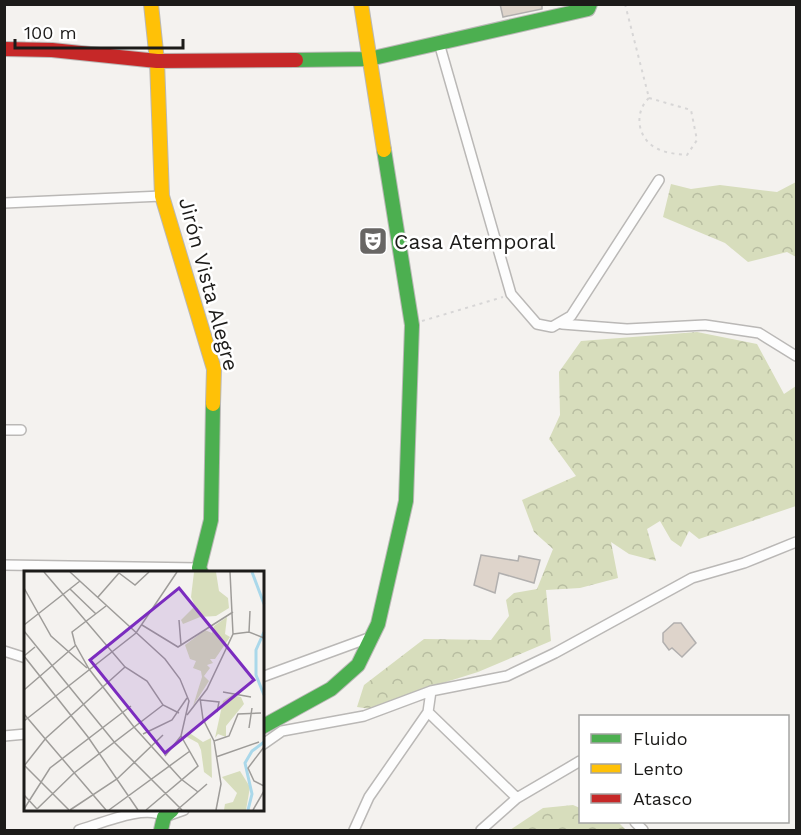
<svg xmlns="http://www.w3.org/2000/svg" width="801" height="835" font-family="'Work Sans',sans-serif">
<defs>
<pattern id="forest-crowns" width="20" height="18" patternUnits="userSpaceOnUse" patternTransform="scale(1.5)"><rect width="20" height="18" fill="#d7ddbc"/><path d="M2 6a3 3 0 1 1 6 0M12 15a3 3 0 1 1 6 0" fill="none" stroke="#b8bda1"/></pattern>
</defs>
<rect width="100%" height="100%" fill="#f4f2ef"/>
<!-- forest -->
<path fill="url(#forest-crowns)" d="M796,182V257L787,252L748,262L725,243L663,217L671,184L691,189L720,185L777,192Z
M697,332L757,344L784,394L796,386V506L699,539L689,531L681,547L671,540L660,521L647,529L656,561L629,554L611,542L618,578L580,588L546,590L551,641L478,672L414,692L378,710L357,707L364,685L424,639L491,640L509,616L506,600L514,593L537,589L553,549L534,532L522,500L576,476L549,439L560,415L559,372L581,341Z
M573,805L580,808V822H618L626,830H510L543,808Z"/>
<!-- building -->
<path fill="#ded4cb" stroke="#b1afae" stroke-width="1.5" d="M500,4H542V9L503,17Z
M481,555L518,561L519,556L540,560L534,583L499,573L495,593L474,585Z
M674,623H681L696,643L682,657L672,648L669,650L663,642V633Z"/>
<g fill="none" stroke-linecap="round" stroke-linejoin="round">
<!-- street casing -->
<g stroke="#bab8b6" stroke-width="12">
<path id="street" d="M439,43L511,294L537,324L552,327L571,316L659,180
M4,203L162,196
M562,324L627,329L705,325L759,333L796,356
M4,430H21
M4,565L199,568
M4,651L26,658
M262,677L374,636
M428,712L517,798L481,830
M4,736L26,734
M262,745L282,731L364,716L431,691L507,676L555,653L692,578L744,563L796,542
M517,798L580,761
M635,822L643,830
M79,830C100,824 147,803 164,817L184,810
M354,830L369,797L428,712L431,691"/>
</g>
<!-- fast casing -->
<g stroke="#bab8b6" stroke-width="16">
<path id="fast" d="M296,60L369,59L588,9L590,4
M201,572L199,568L211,520L213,404
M262,727L331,689L358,665L378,624L406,501L412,325L384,150
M161,830L164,817L172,810"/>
</g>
<!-- slow casing -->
<g stroke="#bab8b6" stroke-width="16">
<path id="slow" d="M151,4L157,61L162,196L214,369L213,404
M361,4L384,150"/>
</g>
<!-- jam casing -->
<g stroke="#bab8b6" stroke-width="16">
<path id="jam" d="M4,49L52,50L157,61L296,60"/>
</g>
<!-- path -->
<path stroke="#d7d6d6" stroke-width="2" stroke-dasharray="3 4.5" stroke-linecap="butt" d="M625,4L649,98
M649,98L691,110L697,140L687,155C676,154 664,153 654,147C636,135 635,111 649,98Z
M422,321L503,297"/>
<!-- street -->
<use href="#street" stroke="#fdfdfd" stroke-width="9"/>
<!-- fast -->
<use href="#fast" stroke="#4caf50" stroke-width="14"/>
<!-- slow -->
<use href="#slow" stroke="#ffc107" stroke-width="14"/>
<!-- jam -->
<use href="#jam" stroke="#c62828" stroke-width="14"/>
</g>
<!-- icons -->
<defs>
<g id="theatre-square" transform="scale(1.5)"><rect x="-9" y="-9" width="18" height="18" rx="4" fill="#686664" stroke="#fff"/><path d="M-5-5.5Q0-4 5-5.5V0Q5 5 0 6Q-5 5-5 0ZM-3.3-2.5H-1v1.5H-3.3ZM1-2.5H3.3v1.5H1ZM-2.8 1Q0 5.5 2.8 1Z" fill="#fff"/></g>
</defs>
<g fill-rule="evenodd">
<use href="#theatre-square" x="373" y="241"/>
</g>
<g text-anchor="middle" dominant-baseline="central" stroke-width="5" stroke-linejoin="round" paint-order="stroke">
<!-- poi labels -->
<g font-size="21" fill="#1c1b19" stroke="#fff" text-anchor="start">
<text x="394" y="241">Casa Atemporal</text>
</g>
<!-- street labels -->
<g font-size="21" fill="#1c1b19" stroke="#fff">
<text transform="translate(209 284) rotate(75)">Jirón Vista Alegre</text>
</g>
</g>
<!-- overview -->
<g transform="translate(24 571)">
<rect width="240" height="240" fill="#f4f2ef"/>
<path d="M170,1H192L195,20L204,27L205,37L192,45L176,46L159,53L157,49L171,35L167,26ZM203,46L201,63L206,66L191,88H186L189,92L183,94L186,97L180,105L185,110L169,135L178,106L177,100L169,97L172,90L166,88L161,74L181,59L188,62L190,55ZM208,124L217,126L220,133L202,155V166L194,163L191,167L199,130ZM164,161L179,171L187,167L188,207L180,201L177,179L174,172L163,166ZM216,200L226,216L222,239H200L201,233L209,231L213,222L198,206Z" fill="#d7ddbc"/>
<path fill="none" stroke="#aad8ea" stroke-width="3" d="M228,1L240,33M240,61L232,79V104L240,124M224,239L228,223L221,192L228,180L240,171"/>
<path fill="none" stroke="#9e9c99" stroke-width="1.5" d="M20,1L101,96L123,110L139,134L155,142M46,1L141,88L156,108L165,130L157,165M95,2L111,14L125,1M0,17L27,65L63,97M46,18L72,43M74,26L95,2M82,35L48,61L51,73L65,98L110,156L157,208L174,221M155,49L157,74M0,54L56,10M118,54L154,76L209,41M0,60L91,172L158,239M225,61L226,40M209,63L225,61L240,67M11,76L0,85L64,166L114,239M0,119L52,74M199,121L227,126M176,127L179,148L190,170L197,213L192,239M177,129L195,131L193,141M0,143L82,239M163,144L183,118L209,63L206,1M0,150L112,62L153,1M225,157L228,137M119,163L148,149L163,127M190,170L205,165L214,143L237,142M240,176L224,197L230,210L240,215M141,185L157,165M192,186L235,171M0,194L45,239M0,195L22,167L101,96M0,224L13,238M0,238L26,197L107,135M13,238L50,202L139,134M46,239L93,208L139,164M85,239L166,180M122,239L174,195L157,165M153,239L183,213M229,239L240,220"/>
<path fill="#7b2cbf" fill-opacity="0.15" stroke="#7b2cbf" stroke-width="3" d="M155,17L230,109L141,182L66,89Z"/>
<rect width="240" height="240" fill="none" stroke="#1c1b19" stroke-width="3"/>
</g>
<!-- border -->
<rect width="801" height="835" fill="none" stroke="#1c1b19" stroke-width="12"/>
<!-- legend -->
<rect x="579" y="715" width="210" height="108" fill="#ffffff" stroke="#a4a4a3" stroke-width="1.5"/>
<rect x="591" y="734" width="30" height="9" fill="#4caf50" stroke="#a4a4a3" stroke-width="1.5"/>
<text x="633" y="745" font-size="18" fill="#1c1b19">Fluido</text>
<rect x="591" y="764" width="30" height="9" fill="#ffc107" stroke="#a4a4a3" stroke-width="1.5"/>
<text x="633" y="775" font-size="18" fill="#1c1b19">Lento</text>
<rect x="591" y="794" width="30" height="9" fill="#c62828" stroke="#a4a4a3" stroke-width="1.5"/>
<text x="633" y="805" font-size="18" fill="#1c1b19">Atasco</text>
<!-- scale -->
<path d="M15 39v9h168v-9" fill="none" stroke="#1c1b19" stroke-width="3"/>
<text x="24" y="39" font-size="18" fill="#1c1b19" stroke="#ffffff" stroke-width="4.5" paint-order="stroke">100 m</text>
</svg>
